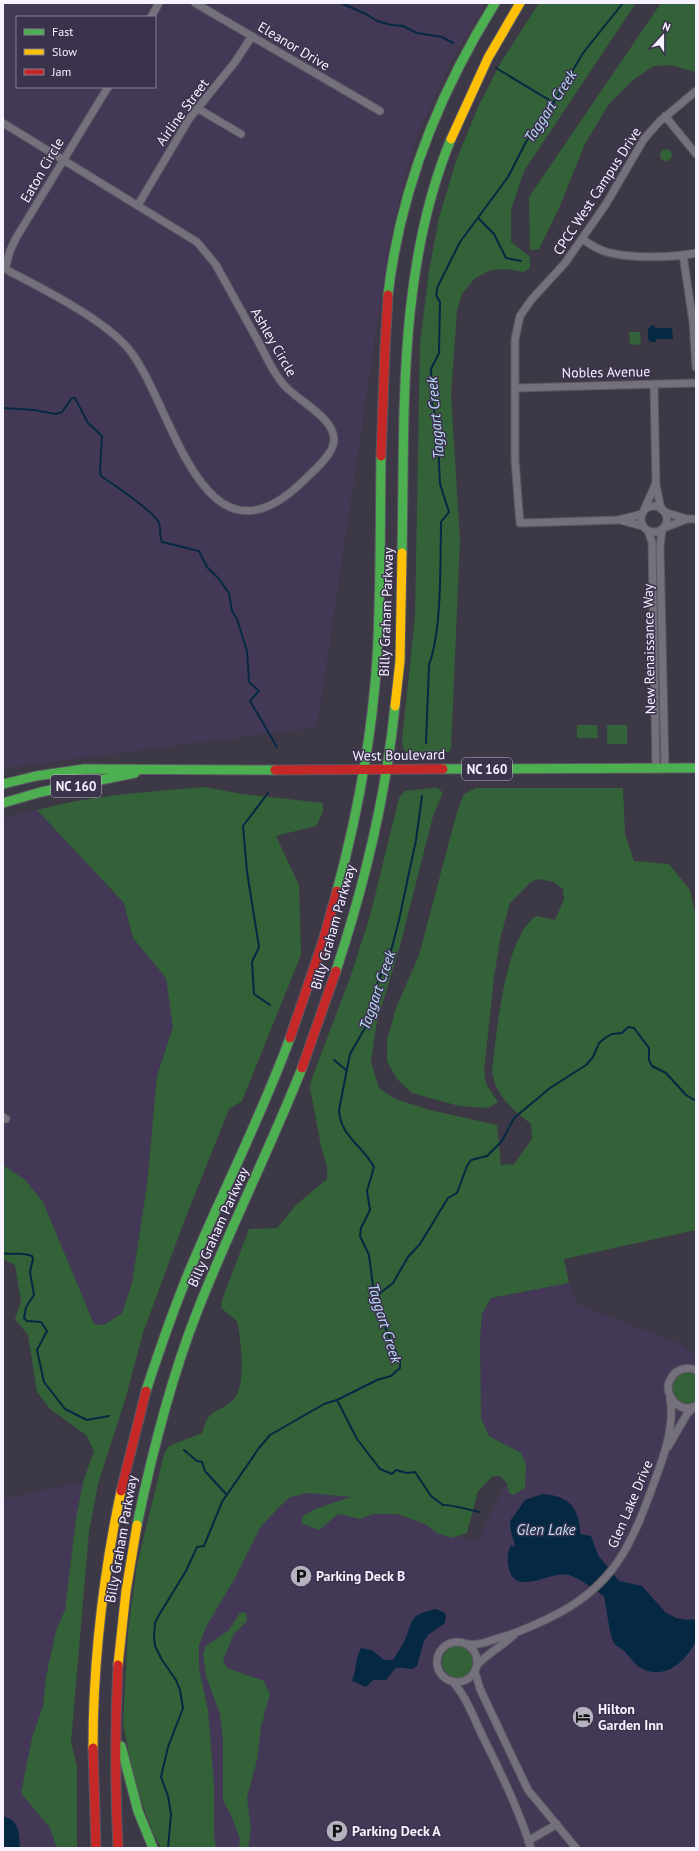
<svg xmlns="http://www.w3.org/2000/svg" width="699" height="1851" font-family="'PT Sans',sans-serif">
<rect width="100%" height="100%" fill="#3d3846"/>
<!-- built -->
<path fill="#433957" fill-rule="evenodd" d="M3,3H486L449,64L415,142L391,231L317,727L3,768ZM17,17H155V87H17Z
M37,810L124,903L133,938L166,978L173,1027L157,1076L147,1185L132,1283L122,1313L104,1325L94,1324L43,1202L6,1166L3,1165V819Z
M569,1283L577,1304L682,1345L696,1355V1848H168L155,1623L251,1459L477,1543L521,1453L489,1436L481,1418L480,1338L482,1314L491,1298Z
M83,1482L76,1519L65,1610L56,1631L46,1677L43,1706L32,1738L39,1813L50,1828L57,1848H3V1499Z"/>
<!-- green -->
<path fill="#336138" d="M539,3H636L524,171L511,210V242L530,257V268L524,272L506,269L491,270L475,278L462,294L457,311L451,395L460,540L451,749L449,752C438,753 416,759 406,752C402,749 403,744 402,740L415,617L420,343L429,271L439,218L456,161L478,107L501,62Z
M661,3H696V72L670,65L654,66L634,79L609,104L585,144L559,208L539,249L530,250L529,197Z
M660 155a6 6 0 1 1 12 0a6 6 0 1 1-12 0Z
M629,332H640L641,345L630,344Z
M577,725H597L598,738H577Z
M607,725H627V744H607Z
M204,787L242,794L323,803V812L316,826L276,836L299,885L301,955L242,1101L229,1109L185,1219L143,1333L125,1400L98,1484L89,1532L71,1742L77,1767V1848H57L50,1828L21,1793L32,1738L43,1706L46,1677L56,1631L65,1610L76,1519L83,1482L94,1451L86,1435L50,1409L37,1392L28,1335L15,1319L21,1301L15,1265L3,1259V1165L25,1180L43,1202L94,1324L104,1325L122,1313L132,1283L147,1185L157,1076L173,1027L166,978L133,938L124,903L37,810C91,795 148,792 204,787Z
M432,788H438L443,793L433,816L400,946L377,1021L371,1062L379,1088L395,1099L430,1110L497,1125L501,1165L514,1164L532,1139L531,1124C513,1110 494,1094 492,1070C497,1032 504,938 536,916L555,920L564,899L563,889L554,882L538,879L531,882L510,903L501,935L494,977L484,1071L486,1084L498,1102L488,1108L459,1106L412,1093L397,1079L387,1061V1040L396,1008L419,955L457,812L464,794L476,788H623L625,834L634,861L669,864L690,890L696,917V1230L564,1259L569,1283L491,1298L482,1314L480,1338L481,1418L489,1436L521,1453L526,1464L525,1488L514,1495L509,1493L507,1483L500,1476H493L478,1491L467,1533L452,1538L437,1533L425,1524L397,1514H373L360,1519L338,1514L319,1530L301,1523L303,1516L315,1509L351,1497L309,1493L290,1497L278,1508L260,1528L235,1578L207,1625L199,1645V1668L208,1710L214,1785V1834L216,1848H161L153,1833L136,1787L123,1724L128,1631L137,1565L164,1454L169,1446L202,1433C204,1428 205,1422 208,1418C213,1410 227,1407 233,1400C247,1386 241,1339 237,1321L221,1308L222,1300L249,1229L277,1228L296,1205L327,1179V1167L321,1146L310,1088L312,1078L350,978L370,916L399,798L405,791Z
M688,1372L696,1374V1403C671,1410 663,1376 688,1372Z
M246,1612L247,1621L234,1634L223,1660L227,1668L264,1681L270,1694L261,1727L257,1760L247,1798L251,1829L248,1848H239L240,1839L231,1815L223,1800V1740L220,1714L206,1676L203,1653L206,1646L228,1631L240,1613Z
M442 1662a16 16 0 1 1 32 0a16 16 0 1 1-32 0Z"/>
<!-- water -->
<path fill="#052943" d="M652,325L655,326V328H672L673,339H656V342H650L648,339V329Z
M543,1494C570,1496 580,1509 580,1534L591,1536L598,1555L619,1581L642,1586L666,1613L676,1618L687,1620L696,1619C696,1625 698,1638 695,1643C685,1662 664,1681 641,1668C634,1664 631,1658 626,1653C623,1649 617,1647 614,1643C610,1637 606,1606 604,1596C593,1589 581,1579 569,1575C553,1569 516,1598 509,1569C507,1560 507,1553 511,1545L513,1547L515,1545L511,1532L510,1521L525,1500Z
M435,1609L444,1612L446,1615L445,1623L428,1635L424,1641L417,1666L412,1669C392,1667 399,1664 386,1680H373L366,1687L352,1681C357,1669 354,1662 361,1648L372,1650L384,1660H393C398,1652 404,1643 407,1635C413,1615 414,1615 435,1609Z
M3,1816C20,1821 19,1832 20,1848H3Z"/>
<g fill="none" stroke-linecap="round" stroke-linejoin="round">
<!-- stream -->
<path stroke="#052943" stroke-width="2" d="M341,3L366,14L377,21L391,25L403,26L417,33L442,37L453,43
M496,68L554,103
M479,219L494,234L506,258L521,261
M3,408L34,410L56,414L62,412L72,398H75L88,423L102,436L100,470L101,476C114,485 154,511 159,523C161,529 159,536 162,542L199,551L207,567L219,579L229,593L232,611L237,619L247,651L249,682L259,691L250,701L277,747
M426,743L429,665C442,629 440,567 441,528V522L449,512L440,484L437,423L432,402L431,369L439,353L440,302L436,295L438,286L460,242L508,177L527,140L538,129L583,53L623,3
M268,793L243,826L247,872L259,947L252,962L254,994L270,1005
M334,1060L346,1070
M3,1253C14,1256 19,1251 32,1256L33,1259L30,1272L34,1295L26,1307L24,1318L27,1321L41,1322L47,1331L37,1350L44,1382L65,1409L87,1420L109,1416
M379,1294L393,1283L408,1257L420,1244L448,1198L457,1193L467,1166L471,1160L487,1156L502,1141L514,1118L550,1088L586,1065L593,1057L599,1043L605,1038L612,1034L622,1033L628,1027L634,1028L649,1048V1060L652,1066L666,1073L686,1095L696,1101
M337,1400L357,1439L380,1469L392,1474L396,1470L407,1473L415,1472L431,1496L443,1505C447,1504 472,1510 479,1512
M184,1450L197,1461L202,1462L205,1471L226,1494
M168,1848L171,1814L168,1796L161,1777L168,1747L183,1708L180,1690L176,1680L162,1660L155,1646L154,1637L155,1623L159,1615L186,1571L197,1547L204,1546L222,1502L259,1448L270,1435L324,1404L337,1400L377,1380L391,1376L400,1368V1361L385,1327L380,1309L379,1294L373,1286L369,1255L360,1236L361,1228L370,1210L367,1191L374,1167C363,1146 340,1136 339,1110L350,1054L365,1028L375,989L391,951L399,920L416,840L422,796"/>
<!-- street casing -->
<g stroke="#5b5762" stroke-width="9">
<path id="street" d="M195,3L380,111
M151,17L159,3
M197,108L241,134
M665,116L696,154
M3,123L197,242L216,265C230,290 244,316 258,341C266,356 273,373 284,385C299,402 334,417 334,440C334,455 309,475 299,485C199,577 172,398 127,347C100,317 41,288 5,269
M138,205L189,119L235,62L252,36
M582,239C588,243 594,247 601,250C623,259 672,258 696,253
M683,255L693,322L696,367
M5,269L10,251L16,238L108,87
M654,385L656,485L661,509
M516,388L696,383
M641 519a13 13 0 1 1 26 0a13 13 0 1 1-26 0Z
M644,510L655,485
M664,512L687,519H696
M642,514L618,520L520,523L515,460V339L520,316L532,299L565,263L606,204L644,139L659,122L696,91
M620,520L642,526
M664,528L687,519
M662,530L660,547L665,768
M648,531L652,542L656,768
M3,1117L6,1119
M696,1370C682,1365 672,1372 668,1385C668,1400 680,1413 696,1406
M668,1447L687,1414L693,1408
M437 1662a20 20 0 1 1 40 0a20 20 0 1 1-40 0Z
M467,1644C481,1646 490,1640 502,1637C518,1633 532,1626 547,1619C614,1588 631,1546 655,1480C664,1456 675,1425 670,1398
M477,1665C488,1653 502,1646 514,1635
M475,1672L480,1689L528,1790L576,1848
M452,1681C466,1696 473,1716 482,1735C501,1773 518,1808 531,1848
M528,1841L557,1824"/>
</g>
<!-- fast casing -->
<g stroke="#5b5762" stroke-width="11">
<path id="fast" d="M388,295C400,189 439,93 495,3
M402,553C405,414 397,270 451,139
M443,769L696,768
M3,784L36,776L84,769L275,770
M3,803L41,792L135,773
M337,891C357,816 372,737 377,659C381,592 380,524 381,456
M336,971C364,886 386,796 395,706
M146,1391C162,1342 179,1293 200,1246C230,1177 264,1109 290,1038
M137,1525C152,1453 170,1381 197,1312C229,1230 269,1151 302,1068
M121,1746L138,1811L153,1848"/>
</g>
<!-- slow casing -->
<g stroke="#5b5762" stroke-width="11">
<path id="slow" d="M451,139L488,58L520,3
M395,706L400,661L402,553
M118,1665L126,1591L137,1525
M93,1748C93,1662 103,1576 121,1491"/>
</g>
<!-- jam casing -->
<g stroke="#5b5762" stroke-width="11">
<path id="jam" d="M381,456L385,349L388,295
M275,770L443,769
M290,1038L323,941L337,891
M302,1068L336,971
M121,1491L146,1391
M93,1748L96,1848
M118,1848C115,1787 115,1726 118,1665"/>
</g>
<!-- street -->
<use href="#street" stroke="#74707c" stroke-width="7"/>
<!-- fast -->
<use href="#fast" stroke="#4caf50" stroke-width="9"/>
<!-- slow -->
<use href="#slow" stroke="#ffc107" stroke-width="9"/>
<!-- jam -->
<use href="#jam" stroke="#c62828" stroke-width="9"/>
</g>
<!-- icons -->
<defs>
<g id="parking-disc" transform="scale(1.15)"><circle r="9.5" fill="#b5b1be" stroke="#3b324c"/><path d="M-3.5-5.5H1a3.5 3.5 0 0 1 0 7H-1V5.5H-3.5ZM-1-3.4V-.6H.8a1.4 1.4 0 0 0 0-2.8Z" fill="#111"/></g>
<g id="hotel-disc" transform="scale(1.15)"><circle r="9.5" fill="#b5b1be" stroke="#3b324c"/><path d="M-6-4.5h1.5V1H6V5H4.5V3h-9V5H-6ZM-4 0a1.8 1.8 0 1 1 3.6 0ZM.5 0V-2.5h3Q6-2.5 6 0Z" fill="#111"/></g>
</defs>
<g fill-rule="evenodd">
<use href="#parking-disc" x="301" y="1576"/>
<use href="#hotel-disc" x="583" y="1717"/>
<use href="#parking-disc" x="337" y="1831"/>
</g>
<g text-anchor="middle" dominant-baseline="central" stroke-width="3" stroke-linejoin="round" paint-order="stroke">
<!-- shield labels -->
<g fill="#3b324c" stroke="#beb8c9" stroke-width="1">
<rect x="462" y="758" width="50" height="22" rx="3"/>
<rect x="51" y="775" width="50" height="22" rx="3"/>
</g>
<g font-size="13" font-weight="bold" fill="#f6f2ff">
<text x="487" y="769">NC 160</text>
<text x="76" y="786">NC 160</text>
</g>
<!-- street labels -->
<g font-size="14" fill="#f6f2ff" stroke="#3b324c">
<text transform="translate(294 46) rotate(31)">Eleanor Drive</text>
<text transform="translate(182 112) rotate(-54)">Airline Street</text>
<text transform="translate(42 170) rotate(-60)">Eaton Circle</text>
<text transform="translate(597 191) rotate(-57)">CPCC West Campus Drive</text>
<text transform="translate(274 342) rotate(60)">Ashley Circle</text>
<text transform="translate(606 372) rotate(-1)">Nobles Avenue</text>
<text transform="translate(386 612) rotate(-88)">Billy Graham Parkway</text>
<text transform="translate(649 649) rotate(-91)">New Renaissance Way</text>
<text transform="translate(399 755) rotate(-1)">West Boulevard</text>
<text transform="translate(333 927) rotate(-74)">Billy Graham Parkway</text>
<text transform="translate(218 1227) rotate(-66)">Billy Graham Parkway</text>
<text transform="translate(630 1504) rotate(-67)">Glen Lake Drive</text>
<text transform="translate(121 1539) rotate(-80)">Billy Graham Parkway</text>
</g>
<!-- poi labels -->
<g font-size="14" font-weight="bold" fill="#f6f2ff" stroke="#3b324c" text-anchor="start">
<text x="316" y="1576">Parking Deck B</text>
<text x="598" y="1709">Hilton<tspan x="598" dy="16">Garden Inn</tspan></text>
<text x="352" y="1831">Parking Deck A</text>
</g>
<!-- water labels -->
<g font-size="15" font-style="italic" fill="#badefc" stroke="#3b324c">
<text transform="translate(550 106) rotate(-57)">Taggart Creek</text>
<text transform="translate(435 418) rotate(-95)">Taggart Creek</text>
<text transform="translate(377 990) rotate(-71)">Taggart Creek</text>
<text transform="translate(385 1323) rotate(73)">Taggart Creek</text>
<text x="546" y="1529">Glen Lake</text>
</g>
</g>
<!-- border -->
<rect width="699" height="1851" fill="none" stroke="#f6f2ff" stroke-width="8"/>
<!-- legend -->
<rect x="16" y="16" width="140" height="72" fill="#3b324c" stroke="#867f94"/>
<rect x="24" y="29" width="20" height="6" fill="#4caf50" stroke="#867f94"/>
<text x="52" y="36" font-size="12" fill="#f6f2ff">Fast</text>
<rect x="24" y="49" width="20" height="6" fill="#ffc107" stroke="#867f94"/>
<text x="52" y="56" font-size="12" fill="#f6f2ff">Slow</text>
<rect x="24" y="69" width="20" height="6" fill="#c62828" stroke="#867f94"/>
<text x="52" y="76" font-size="12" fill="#f6f2ff">Jam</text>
<!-- north arrow -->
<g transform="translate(663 36) rotate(21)" stroke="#3b324c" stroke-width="3" paint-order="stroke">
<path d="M0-3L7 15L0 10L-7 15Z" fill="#f6f2ff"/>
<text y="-6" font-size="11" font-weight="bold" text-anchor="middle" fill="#f6f2ff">N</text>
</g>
</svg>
